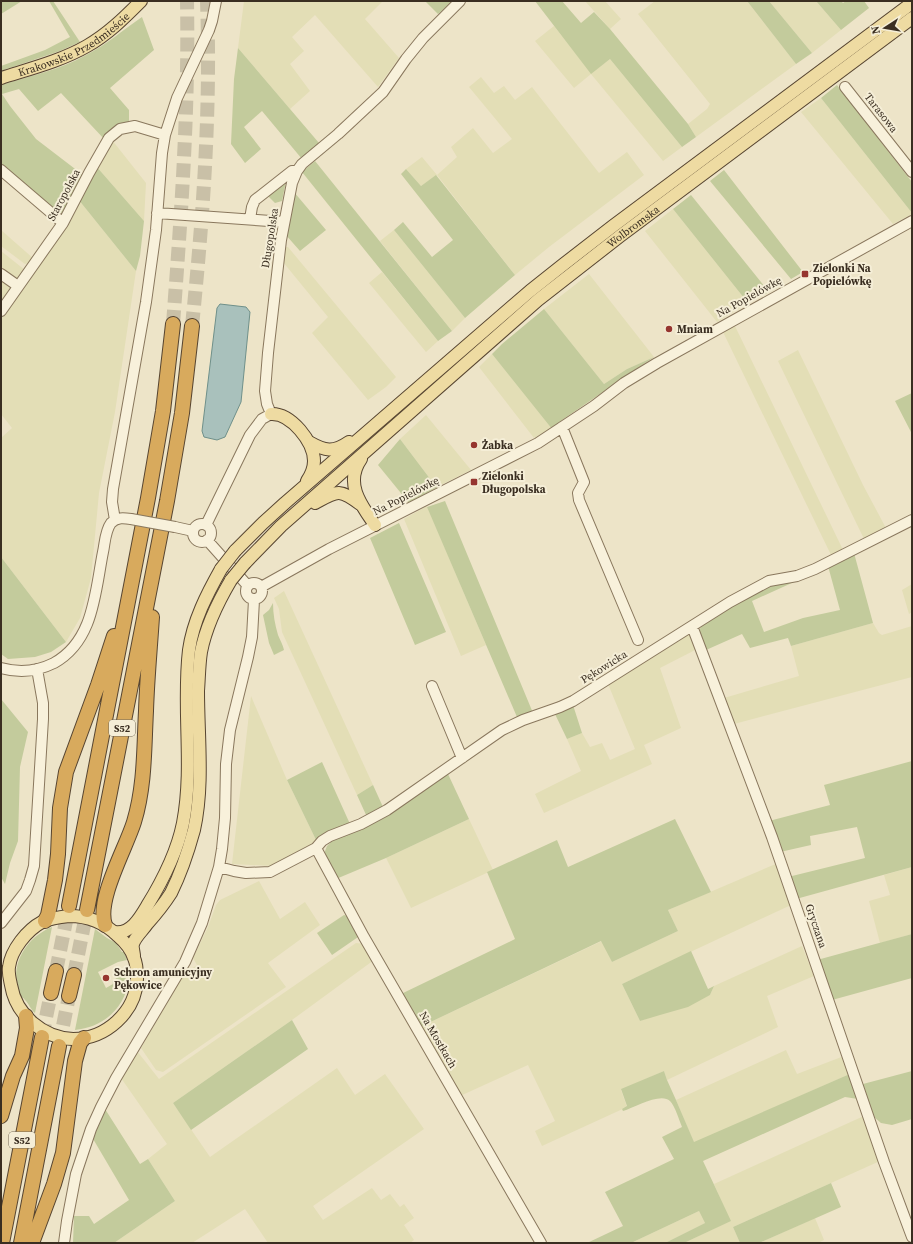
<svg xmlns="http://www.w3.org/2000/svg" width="913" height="1244" font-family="'Source Serif 4',serif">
<rect width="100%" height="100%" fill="#ede4c8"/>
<!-- farmland -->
<path fill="#e3deb6" d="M244,1H383L365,19L399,58L378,87L315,15L292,37L304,51L290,64L310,91L290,109L238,48Z
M585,1H605L621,19L610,29Z
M655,1H747L796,64L696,137L688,124L707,109L710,104L638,14Z
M769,1H816L841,30L812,53Z
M554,26L591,73L610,59L682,147L663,161L591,74L574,88L535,41Z
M481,77L494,93L504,86L515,100L532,87L599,173L627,152L644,175L549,247L515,275L437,175L421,186L406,169L422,157L437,175L457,157L451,147L473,128L493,153L512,139L469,87Z
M821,98L912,213V214L893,224L801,112Z
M112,140L146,183L144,221L96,166Z
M78,199L136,271L115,412L99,493L91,578L80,618L66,642L1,557V438L12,428L1,414V313Z
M673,209L748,303L717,322L645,231Z
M1,230L34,259L31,263L25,264L1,246Z
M394,230L465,318L452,331L380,241Z
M284,247H288L396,377L386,387L368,400L312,333L328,317L283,262Z
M1,251L25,270L20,279H16L1,272Z
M382,272L438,341L426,352L369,283Z
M589,274L654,357L627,369L604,384L544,309Z
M1,276L15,286L1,306Z
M735,326L844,552L832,557L723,332Z
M798,350L863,485L887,530L865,541L778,361Z
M492,354L552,429L534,438L479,367Z
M426,415L471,470L441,485L439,483L434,484L400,439Z
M427,506L486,645L461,656L404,519Z
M912,584V612L909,614L902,590Z
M284,591L373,785L357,795L282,632L279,609L274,598Z
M873,623L879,633L882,635L912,626V677L734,724L724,698L799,676L791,646Z
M683,633L692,635L699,648L660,668L681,728L644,745L652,764L544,813L535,794L581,771L567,739L582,733L590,747L602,743L610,760L635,749L608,684Z
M251,696L287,780L317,842L273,866L232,864Z
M469,819L493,870L411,908L386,858Z
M778,863L791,905L622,984L640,1021L710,995L714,986L802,946L814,976L767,996L778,1027L667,1080L664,1071L621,1090L627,1107L542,1146L535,1131L555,1121L528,1065L460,1096L420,1027L602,941L612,962L678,931L668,910Z
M912,867V934L880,943L869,901L890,895L884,875Z
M259,881L280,919L305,902L320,925L268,963L286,987L163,1072L156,1070L141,1048L184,974L197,965L193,958L208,927L216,905L220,900Z
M356,943L366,944L374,960L292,1020L173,1103L210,1157L337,1068L355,1095L385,1074L424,1129L313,1206L323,1220L372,1188L381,1200L390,1194L400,1207L404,1204L414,1218L404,1225L414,1240L410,1243H268L245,1209L192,1243H114L175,1201L148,1159L167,1144L121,1078L137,1051L159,1079Z
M786,1050L797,1074L844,1056L852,1073L694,1143L676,1100Z
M866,1115L880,1161L733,1227L740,1243H684L730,1221L714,1184Z
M699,1211L705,1223L665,1243H631Z
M815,1218L824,1240L818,1243H759Z"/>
<!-- green -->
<path fill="#c3cb9c" d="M2,1H22L1,14V2Z
M49,1H53L80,42L60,51L1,71V66L45,50L70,37Z
M425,1H454L438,14Z
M535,1H562L581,23L594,12L610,29L688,124L696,137L682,147L610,59L591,74Z
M747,1H769L812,53L796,64Z
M816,1H841L843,3L846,1H864L869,8L841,30Z
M912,8V12L593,249L538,294L365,446L363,443L536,293L581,256Z
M142,17L154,50L110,88L129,110V124L105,140L61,93L38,111L19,89L2,94L10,106L36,139L83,175L64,214L59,215L1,166V94L2,93L1,85C29,76 60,70 86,55C106,45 123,30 142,17Z
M238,48L319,143L302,159L262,111L244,127L261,149L245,163L231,144L234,79Z
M837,85L912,182V213L821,98Z
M315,161L452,331L438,341L302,172Z
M96,166L144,221L140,256L136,271L78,199Z
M406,169L421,186L436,175L515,275L465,318L394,230L403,222L432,257L453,240L401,174Z
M724,170L803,272L791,279L710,181Z
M286,181L282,201L275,203L266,194Z
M294,192L326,230L300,251L285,234Z
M691,195L769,292L748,303L673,209Z
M544,309L604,384L627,369L654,357L562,420L552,429L492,354L502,344Z
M912,393V434L895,401Z
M400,439L434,484L439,483L441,485L409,503L378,465Z
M445,501L533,713L517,717L427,507Z
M399,523L446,632L415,645L370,538Z
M854,553L873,623L791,646L788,638L750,648L742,634L706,650C701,638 696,632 704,620L768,584L794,582L752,601L764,632L803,618L840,610L828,566Z
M1,557L66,642L51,652L35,657L8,659L1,654Z
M273,603C273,614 275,625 278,635C280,640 283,645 284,650L274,655L269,643L263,615L269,610Z
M1,699L28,732L20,767L18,841L10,863L5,884L1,877Z
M573,705L582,733L567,739L554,712Z
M912,761V867L796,899L788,877L865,858L857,827L810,836L811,845L780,852L769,821L830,805L824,785Z
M322,762L350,824L317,842L287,780Z
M448,774L469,819L386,858L336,879L323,856L327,846L333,840L390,811Z
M373,785L383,807L367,817L357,795Z
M675,819L711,892L668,910L678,931L612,962L601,941L420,1027L401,994L515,939L487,872L557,840L568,867Z
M344,915L350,917L361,935L332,955L317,933Z
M52,927L35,1013C31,1010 29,1004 25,1000C24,998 20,996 19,994C17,992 17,987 17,985C12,960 29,936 52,927Z
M95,929L107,938L116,943L122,952H124L127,960L118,962L98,972L106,988L113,984L112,981L123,974L126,979H129C125,1009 103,1027 75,1030Z
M912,934V978L832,1000L817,960Z
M691,951L708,989L714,986L710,995L688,1007L660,1015L640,1021L622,984Z
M292,1020L308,1049L191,1130L173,1103Z
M664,1071L667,1080L676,1100L694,1142L852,1073L858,1099L845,1097L703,1161L731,1221L684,1243H665L705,1223L699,1211L631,1243H587L623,1226L605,1192L674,1159L662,1137L682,1127C679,1120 675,1106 670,1101C661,1092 635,1107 623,1111L622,1109L627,1106L621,1089Z
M912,1071V1119L892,1125L881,1123L874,1117L863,1084Z
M105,1109L140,1164L148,1159L175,1201L114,1243H73L74,1216H89L94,1224L129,1200L89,1132Z
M831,1183L841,1207L759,1243H740L733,1227Z"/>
<!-- water -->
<path fill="#a9c1bc" stroke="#6f908a" d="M220,304L246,307L250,312L241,402L225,437L217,440L204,437L202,431L217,308Z"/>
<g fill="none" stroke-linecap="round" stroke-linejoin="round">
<!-- highway-tunnel -->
<path stroke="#c9c0a7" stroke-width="14" stroke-dasharray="14 7" stroke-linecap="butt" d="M173,324C181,216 189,109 187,1
M192,326C203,218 211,110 207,1
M56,971L69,906
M74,975L87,910
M42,1037L51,993
M59,1046L69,996"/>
<!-- minor casing -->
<g stroke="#89775d" stroke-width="12">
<path id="minor" d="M845,87L912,172
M1,170L63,223
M157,213L284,222
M250,219L252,207L255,200L292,171H297
M1,274L18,286
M1,311L63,223L89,173L109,138L120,129L135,126L165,135
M562,427L584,482L578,493L579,500L638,640
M115,520L112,502L113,489L146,302L156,230L162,153L165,135L177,98L209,30L212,21L216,1
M193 533a9 9 0 1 1 18 0a9 9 0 1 1-18 0Z
M206,525L250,435L262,419L271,414L267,404L265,391L268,353L281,240L292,183L297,171L302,164L338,134L383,92L406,59L423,38L460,1
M175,527L193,531
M207,540L248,586
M246 591a8 8 0 1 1 16 0a8 8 0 1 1-16 0Z
M261,587L329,549L538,443L594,406L624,383L657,363L912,221
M692,626L772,837L884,1162L912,1237
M1,668C19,673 38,671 54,663C94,641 95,592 103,552C105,543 105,531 111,523C117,517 124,518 131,519
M432,686L462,758
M316,848L364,937L541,1243
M219,867L234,871L246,873L270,872L316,848L322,841L330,836L361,824L387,810L502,730L523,720L560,707L573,701L730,602L769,581L797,576L815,569L912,520
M1,923L26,891L30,880L34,866L43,719V703L37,669
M64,1243L67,1221L76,1174L91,1129L101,1107L116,1078L185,962L202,923L219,867L222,849L225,818L226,764L230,730L248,657L252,637L254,600"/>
</g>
<!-- major casing -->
<g stroke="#574531" stroke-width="14">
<g id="major">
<path id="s1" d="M1,78C29,69 61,61 87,46C108,34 124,18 141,1"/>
<path d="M271,414C291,413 314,442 314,461C314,468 311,475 307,481"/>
<path d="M309,442C325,451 333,453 349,442"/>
<path d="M361,459C344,483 361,505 375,525"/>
<path d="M315,503C337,491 339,488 360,504"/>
<path d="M235,551L263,523L285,503L530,291L564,264L613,226L912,3"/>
<path id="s2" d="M245,563L281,526L538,300L620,236L912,18"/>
<path d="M69,916C88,916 104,922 118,936C125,942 131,949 134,958C137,964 137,972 137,979C136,1012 106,1039 73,1039C43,1038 16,1015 11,985C10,980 8,973 9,967C11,950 27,930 42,922C51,918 60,917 69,916Z"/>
<path d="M114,932C130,935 140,918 147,906C163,880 177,853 183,823C194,766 182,708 189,650C193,621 207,594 221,569"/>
<path d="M134,956C134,953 132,947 133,944C135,937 143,930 147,924C156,914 164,904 171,893C181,873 188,852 194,830C204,785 198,737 198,691C199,678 199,665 201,652C206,626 218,602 231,580"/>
</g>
</g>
<!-- highway casing -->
<g stroke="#574531" stroke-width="16">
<path id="highway" d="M69,906L148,498L163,411L173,324
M87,910L167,501L182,413L192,326
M45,921L48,915L55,880L58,854L60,808L66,772L98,685L114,636
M105,925C96,900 126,848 134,822C145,786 144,748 146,711C147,679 150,648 152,617
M51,993L56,971
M69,996L74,975
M1,1116L13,1076L22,1056L27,1028L26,1016
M2,1243L42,1037
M21,1243L59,1046
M32,1243L54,1184L63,1153L75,1061L80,1043L84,1038"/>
</g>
<!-- minor -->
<use href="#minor" stroke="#f8f1db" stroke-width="10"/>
<!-- major -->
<use href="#major" stroke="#eedba2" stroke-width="12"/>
<!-- highway -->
<use href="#highway" stroke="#d8aa5d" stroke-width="14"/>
<!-- minor-bridge casing -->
<g stroke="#89775d" stroke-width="12" stroke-linecap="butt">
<path id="minor-bridge" d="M131,519L175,527"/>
</g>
<!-- major-bridge casing -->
<g stroke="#574531" stroke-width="14" stroke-linecap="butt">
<path id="major-bridge" d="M221,569L235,551
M231,580L245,563"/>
</g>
<!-- minor-bridge -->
<use href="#minor-bridge" stroke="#f8f1db" stroke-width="10"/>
<!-- major-bridge -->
<use href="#major-bridge" stroke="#eedba2" stroke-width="12"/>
</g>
<!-- markers -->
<g fill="#96352f" stroke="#f5eed7" stroke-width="1.5">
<rect x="801" y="270" width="8" height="8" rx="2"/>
<circle cx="669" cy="329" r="4"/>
<circle cx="474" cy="445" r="4"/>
<rect x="470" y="478" width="8" height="8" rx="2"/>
<circle cx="106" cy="978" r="4"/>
</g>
<g text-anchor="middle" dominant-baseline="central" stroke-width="4" stroke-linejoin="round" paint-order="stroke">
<!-- shield labels -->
<g fill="#f5eed7" stroke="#726858" stroke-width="1">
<rect x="109" y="720" width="26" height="16" rx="3"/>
<rect x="9" y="1132" width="26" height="16" rx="3"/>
</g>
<g font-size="10" font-weight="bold" fill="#3a2e21">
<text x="122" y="728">S52</text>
<text x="22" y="1140">S52</text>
</g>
<!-- street labels -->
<g font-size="11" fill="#3a2e21" stroke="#f5eed7">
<text stroke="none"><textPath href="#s1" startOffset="81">Krakowskie Przedmieście</textPath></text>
<text transform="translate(881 113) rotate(52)">Tarasowa</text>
<text transform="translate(64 195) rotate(-62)">Staropolska</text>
<text stroke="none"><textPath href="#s2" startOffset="514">Wolbromska</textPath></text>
<text transform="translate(270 238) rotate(-81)">Długopolska</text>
<text transform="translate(749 297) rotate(-29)">Na Popielówkę</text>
<text transform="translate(406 496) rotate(-27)">Na Popielówkę</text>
<text transform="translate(604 667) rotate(-32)">Pękowicka</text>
<text transform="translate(816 926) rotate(71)">Gryczana</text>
<text transform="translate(438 1040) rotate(60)">Na Mostkach</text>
</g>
<!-- poi labels -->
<g font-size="11" font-weight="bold" fill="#3a2e21" stroke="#f5eed7" text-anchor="start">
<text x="813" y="268">Zielonki Na<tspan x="813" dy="13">Popielówkę</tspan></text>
<text x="677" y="329">Mniam</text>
<text x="482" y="445">Żabka</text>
<text x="482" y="476">Zielonki<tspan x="482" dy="13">Długopolska</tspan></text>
<text x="114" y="972">Schron amunicyjny<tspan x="114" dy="13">Pękowice</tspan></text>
</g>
</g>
<!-- border -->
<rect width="913" height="1244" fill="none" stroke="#3a2e21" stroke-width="4"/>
<!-- north arrow -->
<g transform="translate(885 28) rotate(258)" stroke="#f5eed7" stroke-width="3" paint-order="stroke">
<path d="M0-3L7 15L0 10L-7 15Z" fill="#3a2e21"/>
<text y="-6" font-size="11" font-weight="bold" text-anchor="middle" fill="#3a2e21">N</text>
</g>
</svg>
